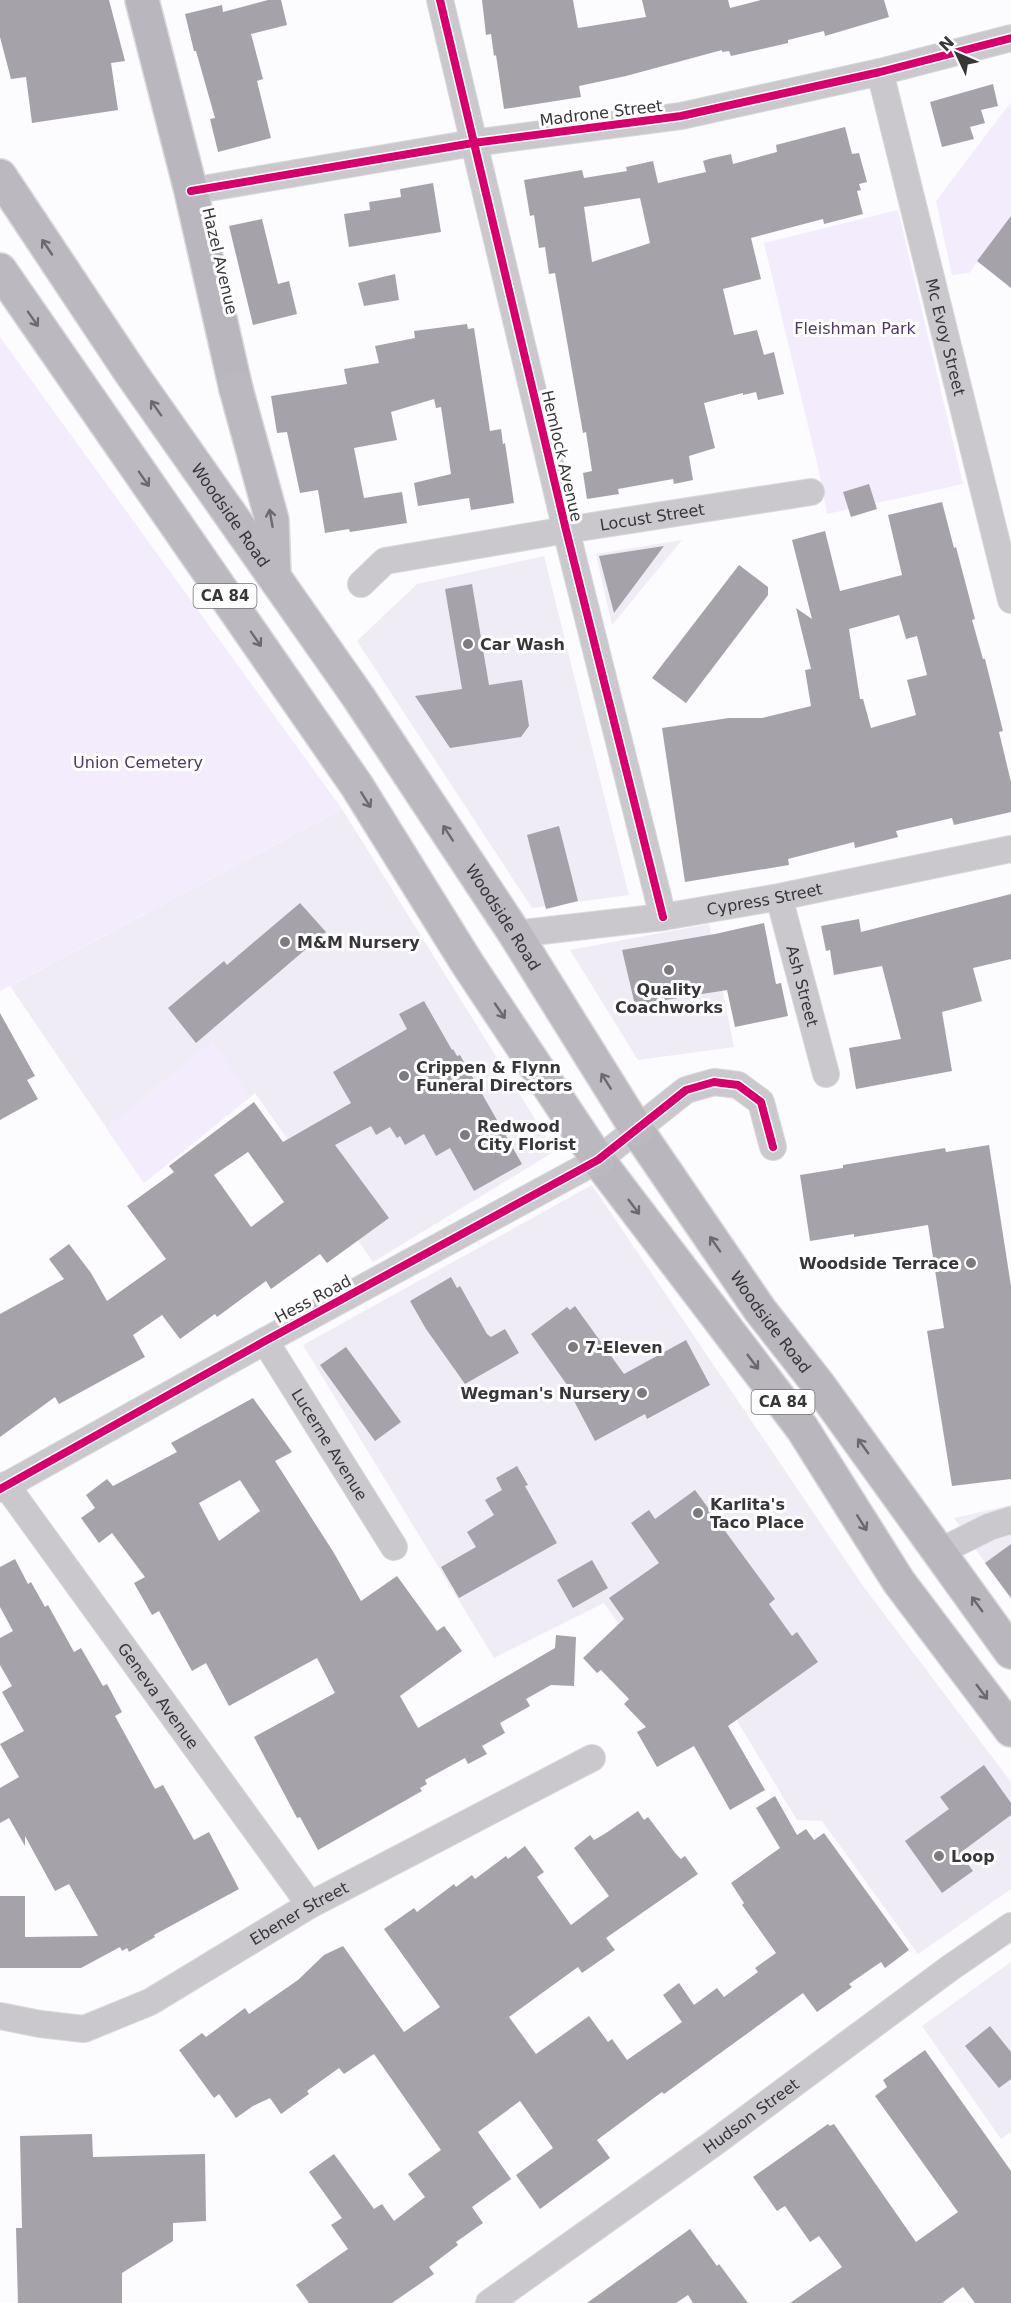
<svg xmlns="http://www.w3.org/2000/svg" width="1011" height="2303" font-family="'DejaVu Sans',sans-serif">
<rect width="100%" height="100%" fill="#fcfbfe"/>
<!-- built -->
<path fill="#f0ecf5" d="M682,540L612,625L596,554Z
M544,556L629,895L532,908L357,641L417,584Z
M342,809L555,1151L373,1262L255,1093L144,1183L10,986Z
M709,924L734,1047L638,1060L570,950Z
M592,1185L863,1586L1011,1782V1889L918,1954L822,1821L797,1820L716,1686L675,1704L604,1603L494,1658L303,1345Z
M1011,1505V1600L954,1518Z
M1011,1962V2132L1001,2139L922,2026Z"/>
<!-- green -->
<path fill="#f3ecfd" d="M1011,102V217L969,273L952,275L936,201Z
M898,210L963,484L827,514L818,467L764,243Z
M0,337L342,809L0,991Z
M212,1041L250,1097L144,1183L106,1128Z"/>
<!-- building -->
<path fill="#a6a2aa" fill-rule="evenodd" d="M0,0H109L125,61L111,63L118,110L32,123L26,77L11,79L0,37Z
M268,0H281L287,25L251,34L263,79L257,81L271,138L218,152L210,119L215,118L196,51H194L185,14L222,5L223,12Z
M482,0H573L578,28L646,17L642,0H728L730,8L761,0H884L889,17L825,36L824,31L788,40V43L731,56L729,51L722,52V50L626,76L579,86L581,97L504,109L496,55L494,56L491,34L486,35Z
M993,84L998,106L981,110L985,123L970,127L974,139L942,147L930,102Z
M845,127L852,154L859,153L867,182L859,184L861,190L857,191L863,214L824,224L823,219L751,238L761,279L723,289L734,335L757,330L764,355L774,352L784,394L758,400L756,392L743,395V393L704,403L715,448L689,456L693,480L674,484L673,479L618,489L619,494L587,499L583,473L592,471L586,432L583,433L555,273L549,274L545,247L539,248L534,215L530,216L524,180L582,170L584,178L627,171L626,167L653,161L658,183L706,172L703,161L709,159L731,154L733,164L777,152L776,145ZM640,198L650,243L592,262L584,207Z
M433,183L441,232L349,247L344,214L370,210L369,202L401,197L400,189Z
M1011,216V288L977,261Z
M262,219L278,284L289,281L297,314L253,325L229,226Z
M395,274L399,300L364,306L358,283Z
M467,324L468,329L474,328L490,431L501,429L503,444L505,443L514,503L471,510L469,498L418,506L414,483L451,474L441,407L436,408L434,399L391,412L397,440L354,448L364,498L402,492L407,523L350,532L349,529L325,533L318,490L300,493L287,432L277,433L271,396L347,384L344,369L379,363L375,346L415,338L414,331Z
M869,484L877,509L851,517L843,492Z
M942,502L954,548L956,547L975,619L972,620L983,659H985L1003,731L999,732L1011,782V812L954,825L952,818L896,831L898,837L855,848L854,842L788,859L789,865L685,882L662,728L729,718H762L811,706L805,670L811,669L796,608L812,619L792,540L825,531L840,591L902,575L888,515ZM899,615L906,639L917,636L927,675L907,680L916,715L871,728L863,699H860L849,629Z
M664,546L614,613L599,556Z
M739,565L768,587V595L686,703L652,678Z
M472,584L489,685L522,680L529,726L521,737L450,748L415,696L462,689L445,589Z
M559,826L578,901L546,909L527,835Z
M1011,894V959L973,968L982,1001L942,1012L952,1071L856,1089L849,1048L901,1039L882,966L834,975L830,950L826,951L821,926L859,919L861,932Z
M300,903L326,932L196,1043L168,1008L224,961L227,965Z
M764,923L776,984L781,983L788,1016L735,1027L727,990L635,1005L622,950L715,934Z
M424,1001L452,1050L453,1049L457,1056L460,1055L522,1164L474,1191L450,1148L436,1156L424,1134L405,1145L400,1136L397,1138L390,1127L376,1135L371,1126L335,1145L389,1218L327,1263L320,1254L271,1289L266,1281L217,1317L215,1314L180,1339L162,1315L133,1335L145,1357L59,1404L55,1397L0,1437V1314L64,1279L49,1259L69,1244L91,1273L107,1301L166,1259L127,1206L174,1172L169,1166L254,1102L283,1142L351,1103L333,1072L407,1029L399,1014ZM248,1152L284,1202L251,1227L214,1175Z
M0,1013L35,1076L27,1080L38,1099L0,1120Z
M989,1145L1011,1286V1479L952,1486L927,1331L944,1328L928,1225L854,1237V1234L810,1241L800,1175L843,1168V1165L945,1148L946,1152Z
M451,1277L457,1288L460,1286L487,1334L491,1337L505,1329L519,1353L465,1384L426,1329L410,1301Z
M575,1306L624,1374L686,1340L710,1385L647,1419L645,1414L595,1441L574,1401L577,1399L531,1334L567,1307L570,1310Z
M346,1347L401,1422L375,1441L320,1365Z
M253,1398L292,1452L275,1461L334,1553L361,1601L397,1576L437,1631L444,1626L462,1651L400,1696L418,1728L555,1648L556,1635L576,1637L574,1686L551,1685L526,1699L530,1706L500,1723L505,1733L482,1746L487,1754L468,1764L465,1758L425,1780L427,1784L420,1788L422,1791L318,1850L300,1817L297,1818L254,1737L335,1693L317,1658L229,1706L206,1663L192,1671L159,1611L152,1615L134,1583L145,1577L112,1533L99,1543L81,1518L95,1508L86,1495L107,1479L113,1486L177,1452L171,1443ZM240,1480L260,1511L219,1541L199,1503Z
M517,1466L528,1485L525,1486L557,1543L459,1598L441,1567L476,1547L467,1532L494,1515L485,1500L502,1490L496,1478Z
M695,1490L775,1599L769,1604L792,1636L797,1632L818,1662L728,1726L765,1790L730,1810L694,1746L657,1767L637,1732L646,1727L624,1704L629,1699L601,1670L597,1673L583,1658L624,1619L609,1598L659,1563L631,1523L649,1510L655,1519Z
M1011,1544V1598L985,1563Z
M15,1559L28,1584L31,1582L45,1607L48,1605L74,1652L81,1648L103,1686L107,1684L122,1712L115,1716L155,1789L163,1785L194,1840L209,1832L239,1889L154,1935L155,1937L129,1952L127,1948L122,1951L120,1947L81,1968H0V1896H25V1937L98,1936L69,1884L55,1891L25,1836V1846L9,1818L0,1823V1788L19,1777L0,1744L24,1731L2,1692L12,1686L0,1665V1638L13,1631L0,1607V1567Z
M592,1560L608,1588L573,1608L557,1580Z
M984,1765L1011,1803V1815L960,1853L973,1871L942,1893L905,1841L949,1809L940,1797Z
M775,1796L797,1835L806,1829L814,1840L824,1833L909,1950L885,1968L881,1962L849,1984L852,1987L817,2012L803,1993L664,2094L662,2092L597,2140L610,2158L540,2209L516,2175L553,2148L520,2101L478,2132L511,2179L472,2207L483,2223L456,2242L458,2245L429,2267L434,2274L392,2303H309L296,2285L348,2249L331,2225L342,2218L309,2172L334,2154L374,2209L382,2204L394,2221L425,2197L408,2174L441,2150L374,2054L344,2074L339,2068L307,2091L309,2094L281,2114L270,2098L253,2106L236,2118L219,2094L214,2098L179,2050L202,2033L206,2037L245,2008L249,2014L298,1980L324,1955L343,1946L404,2032L440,2007L384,1929L414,1908L417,1912L454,1884L456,1887L472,1875L475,1879L506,1856L508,1859L525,1846L544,1872L537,1877L571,1925L609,1896L574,1848L590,1835L594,1840L606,1833L638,1811L644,1820L648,1817L676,1854L681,1859L685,1856L698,1874L606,1938L615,1950L582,1973L578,1967L509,2017L536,2054L589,2016L608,2042L612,2039L627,2060L682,2022L663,1995L679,1983L694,2005L717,1988L724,1997L758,1972L755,1968L776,1953L742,1905L744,1903L731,1883L780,1848L756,1808Z
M990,2026L1011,2052V2079L999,2088L965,2046Z
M925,2050L1011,2171V2303H975L963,2287L942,2303H790L842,2267L819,2236L810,2242L785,2206L777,2211L753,2177L828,2124L830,2126L834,2124L916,2242L958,2212L875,2096L887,2087L883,2080Z
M92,2134L93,2157L205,2154L206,2221L173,2223V2241L122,2273V2303H18L16,2228H22L20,2136Z
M690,2229L717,2266L719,2264L748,2303H693L688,2295L676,2303H587Z"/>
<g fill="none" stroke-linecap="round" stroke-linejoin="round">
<!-- minor casing -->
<g stroke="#d9d8da" stroke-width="28">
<g id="minor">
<path d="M440,0L566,530L663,917"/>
<path id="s1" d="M880,72L1011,600"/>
<path d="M191,191L473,143L681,116L880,72L1011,38"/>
<path id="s2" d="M361,584L385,561L566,530L811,492"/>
<path id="s3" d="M779,897L826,1074"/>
<path id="s4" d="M515,934L663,917L779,897L1011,849"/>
<path id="s5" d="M265,1341L394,1547"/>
<path id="s6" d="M6,1485L310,1905"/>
<path d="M0,1489L265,1341L598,1160L686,1090L714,1082L738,1085L761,1102L773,1147"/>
<path d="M939,1552L989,1527L1011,1520"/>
<path id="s7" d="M0,2016L40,2024L84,2029L150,2002L310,1905L592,1758"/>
<path id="s8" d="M489,2303L714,2143L950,1968L1011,1926"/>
</g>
</g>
<!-- primary casing -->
<g stroke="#d9d8da" stroke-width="36">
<g id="primary">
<path d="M142,0L191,191L236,389"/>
<path id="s9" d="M637,1130L760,1310L818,1384L1011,1652"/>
<path d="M598,1160L802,1428L899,1582L1011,1730"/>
</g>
</g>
<!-- trunk casing -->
<g stroke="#d9d8da" stroke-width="36">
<g id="trunk">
<path id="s10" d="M0,176L131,373L357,695L515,934L637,1130"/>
<path d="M0,270L357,786L467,963L598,1160"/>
<path d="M236,389L272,520L274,576"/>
</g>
</g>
<!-- minor -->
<use href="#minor" stroke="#cac8cd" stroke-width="26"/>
<!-- primary -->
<use href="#primary" stroke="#bab6bd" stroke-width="33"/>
<!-- trunk -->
<use href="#trunk" stroke="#bcb8c0" stroke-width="33"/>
<!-- cycleway casing -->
<g stroke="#fff" stroke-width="11">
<path id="cycleway" d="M440,0L566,530L663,917
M191,191L473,143L681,116L880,72L1011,38
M0,1489L265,1341L598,1160L686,1090L714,1082L738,1085L761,1102L773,1147"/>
</g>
<!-- cycleway -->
<use href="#cycleway" stroke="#d6006c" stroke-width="8"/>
</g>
<!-- one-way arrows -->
<defs><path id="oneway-shaft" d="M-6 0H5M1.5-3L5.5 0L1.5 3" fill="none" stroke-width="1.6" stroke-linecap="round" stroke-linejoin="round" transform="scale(1.5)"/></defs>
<g stroke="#6c6a6f">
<use href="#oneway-shaft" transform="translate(47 247) rotate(-124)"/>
<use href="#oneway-shaft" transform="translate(33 319) rotate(55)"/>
<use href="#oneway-shaft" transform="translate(156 408) rotate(-125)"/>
<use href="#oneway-shaft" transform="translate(144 479) rotate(55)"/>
<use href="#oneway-shaft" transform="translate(271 518) rotate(-100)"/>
<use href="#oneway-shaft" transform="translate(256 639) rotate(55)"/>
<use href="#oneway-shaft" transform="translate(366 800) rotate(58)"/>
<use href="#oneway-shaft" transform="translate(448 833) rotate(-123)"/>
<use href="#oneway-shaft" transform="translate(500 1011) rotate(56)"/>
<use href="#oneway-shaft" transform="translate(606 1081) rotate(-122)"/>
</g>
<g stroke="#6b696e">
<use href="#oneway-shaft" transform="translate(634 1207) rotate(53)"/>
<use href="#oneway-shaft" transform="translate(715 1244) rotate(-125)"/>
<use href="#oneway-shaft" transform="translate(753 1362) rotate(53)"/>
<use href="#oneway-shaft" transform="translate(863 1446) rotate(-126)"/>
<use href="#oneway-shaft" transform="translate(862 1523) rotate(58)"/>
<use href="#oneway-shaft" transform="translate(977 1604) rotate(-126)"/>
<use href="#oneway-shaft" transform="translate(982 1692) rotate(53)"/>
</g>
<!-- markers -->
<g fill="#7c7b7e" stroke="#fff" stroke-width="2">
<circle cx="468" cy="644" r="6"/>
<circle cx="285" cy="942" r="6"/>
<circle cx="669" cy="970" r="6"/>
<circle cx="404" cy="1076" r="6"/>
<circle cx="465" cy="1135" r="6"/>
<circle cx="971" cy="1263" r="6"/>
<circle cx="573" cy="1347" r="6"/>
<circle cx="642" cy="1393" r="6"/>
<circle cx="698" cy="1513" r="6"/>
<circle cx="939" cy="1856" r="6"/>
</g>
<g text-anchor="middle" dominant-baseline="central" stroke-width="6" stroke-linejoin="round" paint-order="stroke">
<!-- shield labels -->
<g fill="#fff" stroke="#737274" stroke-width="1.5">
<rect x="193.5" y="584" width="63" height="24" rx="4.5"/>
<rect x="751.5" y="1390" width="63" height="24" rx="4.5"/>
</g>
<g font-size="15" font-weight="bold" fill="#373639">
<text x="225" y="596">CA 84</text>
<text x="783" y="1402">CA 84</text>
</g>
<!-- street labels -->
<g font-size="16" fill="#373639" stroke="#fff">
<text transform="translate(601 113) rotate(-7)">Madrone Street</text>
<text transform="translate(220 261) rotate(77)">Hazel Avenue</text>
<text stroke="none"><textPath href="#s1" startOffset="273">Mc Evoy Street</textPath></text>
<text transform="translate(562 456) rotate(77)">Hemlock Avenue</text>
<text stroke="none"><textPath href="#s10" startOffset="410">Woodside Road</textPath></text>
<text stroke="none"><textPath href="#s2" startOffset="304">Locust Street</textPath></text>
<text stroke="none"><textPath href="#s4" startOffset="252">Cypress Street</textPath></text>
<text stroke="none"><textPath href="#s10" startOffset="896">Woodside Road</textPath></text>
<text stroke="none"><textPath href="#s3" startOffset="92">Ash Street</textPath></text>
<text transform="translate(313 1299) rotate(-28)">Hess Road</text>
<text stroke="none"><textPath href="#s9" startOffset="234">Woodside Road</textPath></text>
<text stroke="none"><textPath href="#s5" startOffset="122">Lucerne Avenue</textPath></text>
<text stroke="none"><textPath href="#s6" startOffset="260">Geneva Avenue</textPath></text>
<text stroke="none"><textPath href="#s7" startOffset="330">Ebener Street</textPath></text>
<text stroke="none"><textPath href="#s8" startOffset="322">Hudson Street</textPath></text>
</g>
<!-- park labels -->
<g font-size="16" fill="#4e3768" stroke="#fff">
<text x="855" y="328">Fleishman Park</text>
<text x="138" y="762">Union Cemetery</text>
</g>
<!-- poi labels -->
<g font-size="16" font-weight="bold" fill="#373639" stroke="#fff" text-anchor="start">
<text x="480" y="644">Car Wash</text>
<text x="297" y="942">M&amp;M Nursery</text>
<text x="669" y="989" text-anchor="middle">Quality<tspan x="669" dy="18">Coachworks</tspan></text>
<text x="416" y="1067">Crippen &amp; Flynn<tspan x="416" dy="18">Funeral Directors</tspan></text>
<text x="477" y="1126">Redwood<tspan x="477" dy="18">City Florist</tspan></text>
<text x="959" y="1263" text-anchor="end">Woodside Terrace</text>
<text x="585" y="1347">7-Eleven</text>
<text x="630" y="1393" text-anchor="end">Wegman's Nursery</text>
<text x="710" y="1504">Karlita's<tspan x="710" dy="18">Taco Place</tspan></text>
<text x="951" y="1856">Loop</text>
</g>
</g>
<!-- north arrow -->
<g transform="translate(957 54) rotate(314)" stroke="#ffffff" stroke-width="4.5" paint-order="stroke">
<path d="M0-4.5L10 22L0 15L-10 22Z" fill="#373639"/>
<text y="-9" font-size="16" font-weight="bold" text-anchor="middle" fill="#373639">N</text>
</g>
</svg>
